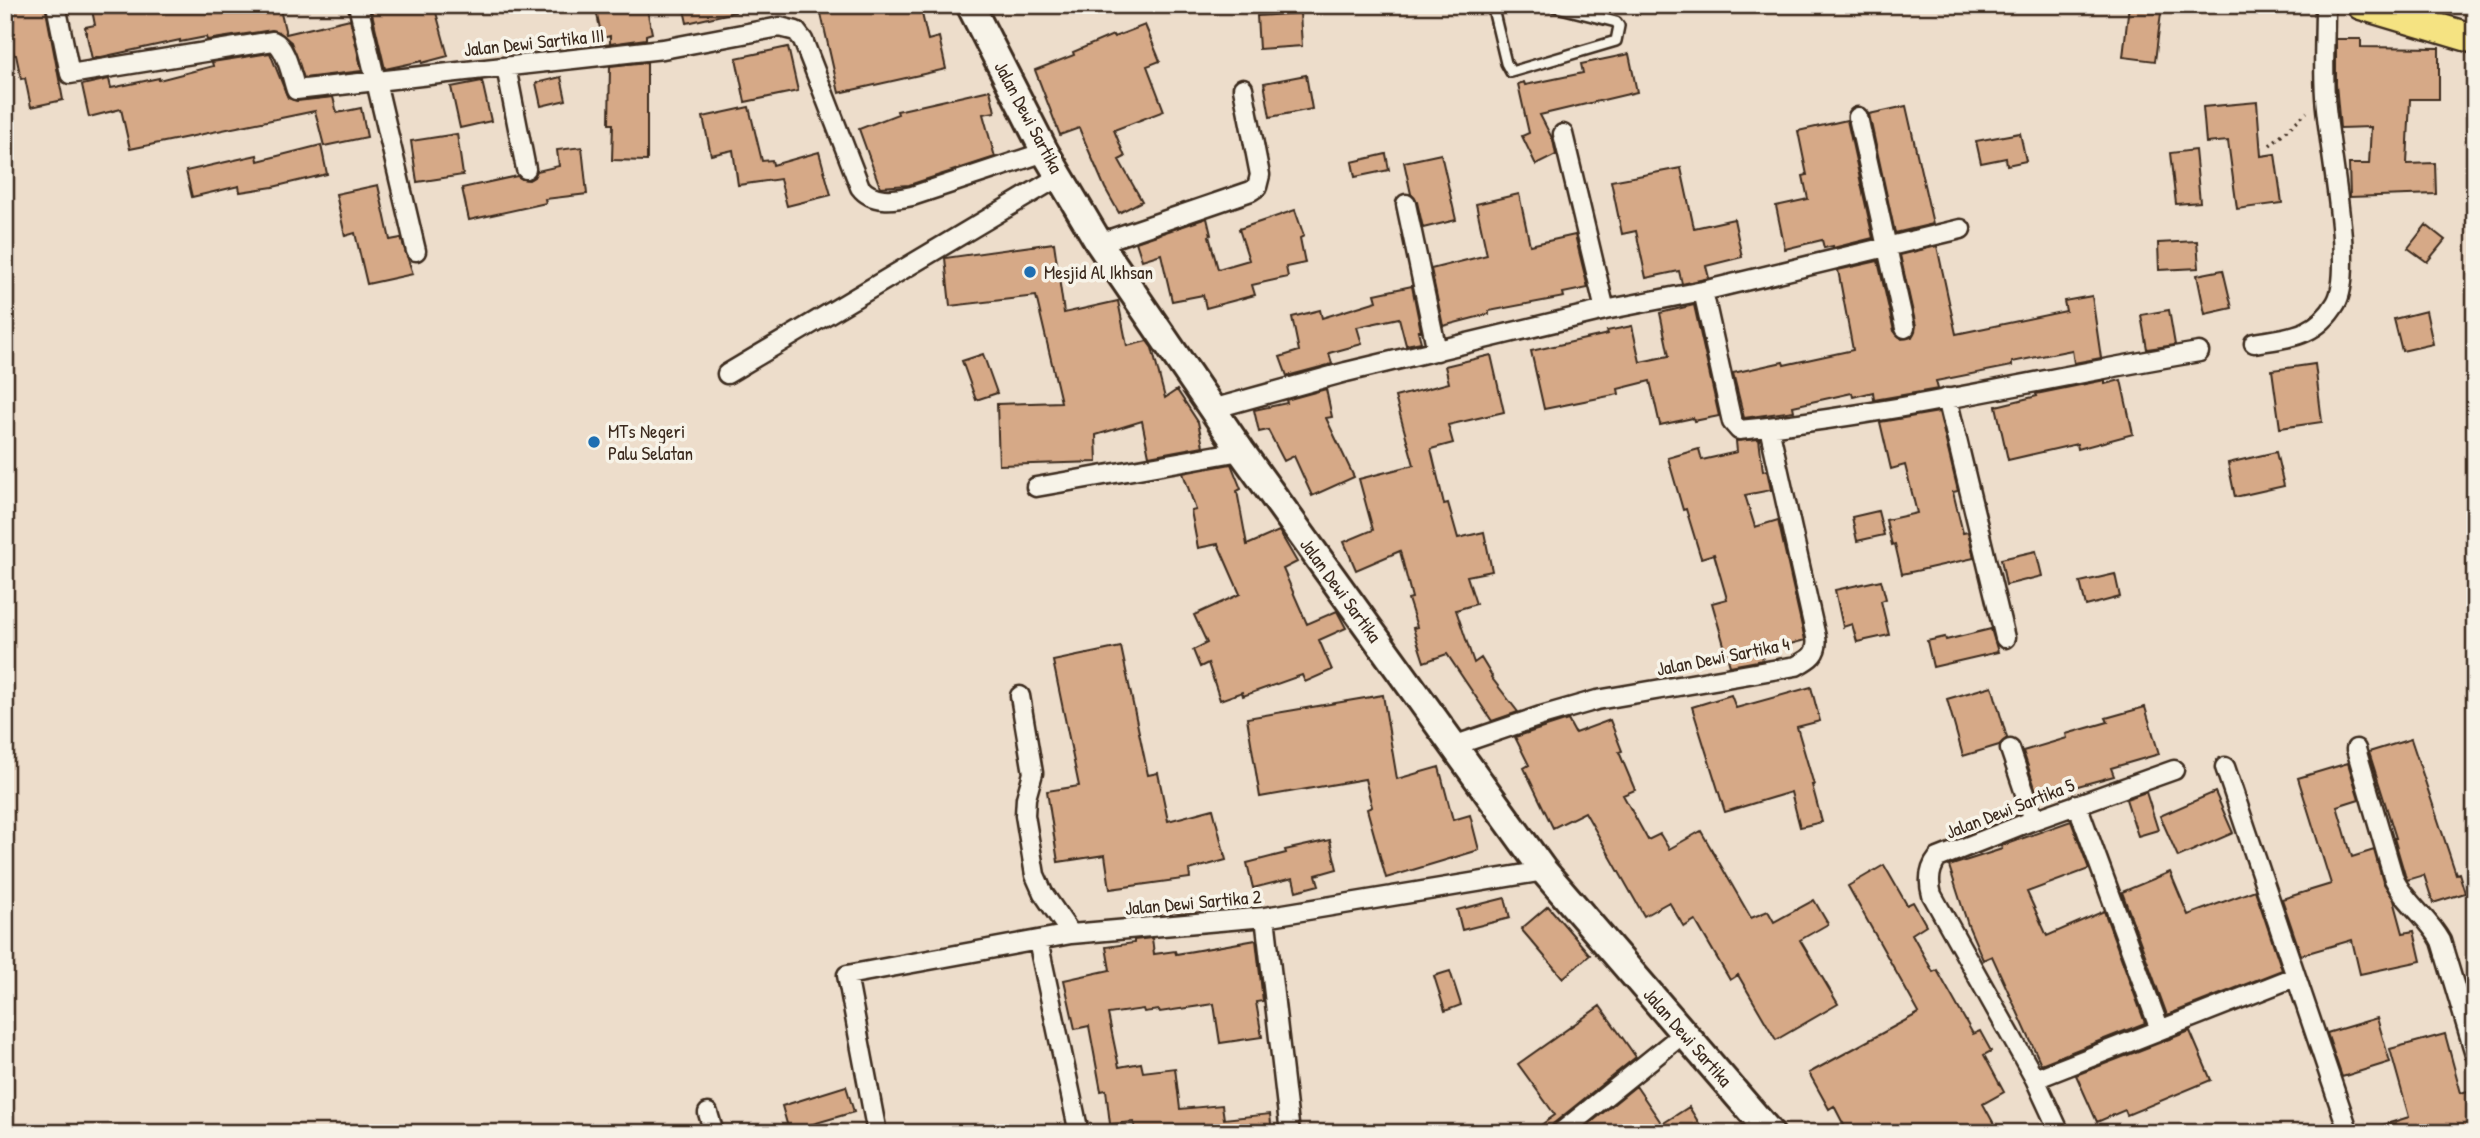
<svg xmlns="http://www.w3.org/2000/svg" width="2480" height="1138" font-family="'Patrick Hand',sans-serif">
<rect width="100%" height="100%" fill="#edddcb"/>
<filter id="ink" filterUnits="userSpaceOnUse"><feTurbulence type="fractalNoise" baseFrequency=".0143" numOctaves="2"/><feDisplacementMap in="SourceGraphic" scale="14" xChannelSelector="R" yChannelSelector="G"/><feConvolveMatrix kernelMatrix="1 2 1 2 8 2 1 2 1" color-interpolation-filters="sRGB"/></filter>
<g filter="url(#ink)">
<!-- building -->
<path fill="#d6a987" stroke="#3b2a1e" stroke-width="2" d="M5,5H45L63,100L31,107L25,78L21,79L16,55H14L5,19Z
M91,5H279L286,34L350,19L362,71L304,78L291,42L279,32L272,30L207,40L206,37L180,42V40L92,59L85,27L95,25Z
M370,5H434L448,56L422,63V61L385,69Z
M595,5H646L652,33L646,35V39L610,44V36L602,38Z
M683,5H734L735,12L687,23Z
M819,5H920L928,40L939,37L946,69L839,93Z
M2129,5H2162L2155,61L2123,57Z
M1300,13L1302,46L1259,49L1257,16Z
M1145,25L1160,61L1147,66L1164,111L1114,130L1125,157L1119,160L1142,201L1119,213L1105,188L1079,128L1060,135L1035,70L1074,55L1073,52L1113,35L1114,37Z
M2336,39H2361V47L2439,48V99H2410L2407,164L2435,163L2436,194L2350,197L2349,164H2369L2371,127L2340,128L2336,84Z
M788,47L798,91L745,102L736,58Z
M270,53L288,98L297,101L333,97L337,113L361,108L367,137L324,146L315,111L130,149L121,109L89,117L82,85L109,79L111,88L159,78V80L213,66L212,62Z
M1629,54L1637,92L1540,115L1553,140L1556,155L1536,165L1522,136L1529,133L1518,84L1524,82L1525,85L1583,73L1581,64Z
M647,62V161L612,160L613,124H609L610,66Z
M1306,75L1312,109L1270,117L1264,83Z
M561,77L566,100L541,106L536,83Z
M482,81L491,121L460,128L451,87Z
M990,90L995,112L983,114L995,157L909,185L880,187L859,129L898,114L897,111Z
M2257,102L2261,156L2275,154L2282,203L2237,209L2228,141L2206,143L2203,107Z
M1906,106L1933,224L1895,233L1869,114Z
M749,107L762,161L772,160L773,165L819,152L831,195L787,206L780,179L738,185L733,150L711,155L703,117Z
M1847,120L1873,238L1833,248V246L1824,248L1822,240L1785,249L1776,206L1808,199L1803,176L1807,175L1798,131Z
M2020,133L2026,161L2007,165L2006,158L1981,163L1976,141Z
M457,134L463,175L417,182L411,141Z
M321,145L327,174L273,187L240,192L239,186L192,197L186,171L257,155L258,161Z
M582,147L587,194L545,199L546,203L469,220L462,188L517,176L522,179L529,180L534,177L537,171L559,166L557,150Z
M2195,150L2200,202L2176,204L2170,153Z
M1386,154L1389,170L1355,177L1352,162Z
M1441,154L1456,220L1423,228L1417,202L1411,194L1404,162Z
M1681,168L1694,228L1734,219L1742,257L1706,266L1709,278L1682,284L1679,271L1646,278L1636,231L1622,234L1611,181Z
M378,185L390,240L401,238L413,274L367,284L355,233L345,236L336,194Z
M1519,194L1530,245L1575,235L1588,288L1563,293L1564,297L1489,311V314L1443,326L1431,269L1487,255L1476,204Z
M1295,210L1304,236L1300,238L1305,263L1286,267L1288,277L1252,285L1255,295L1206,308L1203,295L1172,301L1161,254L1142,260L1136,242L1207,218L1211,235L1209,236L1218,269L1249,260L1239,229Z
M2426,225L2445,240L2427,262L2408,248Z
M2197,241L2199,268L2159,270L2158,243Z
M1054,243L1064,313L1118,301L1127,346L1147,341L1152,348L1165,398L1177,390L1198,422L1203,446L1149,456L1142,421L1096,435L1097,462L999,465L997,404L1061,402L1036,296L950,306L945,258Z
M1937,246L1956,334L2066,311L2064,301L2092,296L2101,358L2074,363L2072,350L2012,362V366L1936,381L1938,389L1874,400L1873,392L1853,397L1852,393L1793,406L1794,411L1744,418L1733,373L1783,362L1784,365L1853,350L1838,270L1878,261L1894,331L1902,339L1912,337L1916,326L1900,255Z
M2223,270L2232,308L2205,314L2197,275Z
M1412,286L1421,331H1418L1421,342L1406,345L1399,318L1357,327L1362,344L1329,353L1332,364L1287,376L1280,357L1299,351L1292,317L1320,310L1322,318L1377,301L1375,294Z
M1694,305L1719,416L1694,421L1693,418L1660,425L1650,381L1618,389L1619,394L1544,409L1531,351L1608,334L1607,331L1632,326L1640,362L1669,356L1660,313Z
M2169,310L2175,345L2147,349L2141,315Z
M2426,311L2433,344L2402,351L2394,319Z
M983,354L997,393L976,400L962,361Z
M1491,355L1504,412L1448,425L1453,443L1431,449L1444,504L1448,503L1458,538L1484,532L1492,571L1467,576L1476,604L1456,610L1474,663L1481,658L1492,676L1491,677L1518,712L1492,721L1447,654L1424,662L1413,628L1417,627L1408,599L1412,598L1400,551L1356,570L1344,542L1373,530L1359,479L1414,465L1395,397L1449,383L1445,366Z
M2315,364L2322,422L2280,428L2272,370Z
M2105,380V384L2121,380L2133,434L2078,449L2077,444L2008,460L1996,406L2037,396L2036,394Z
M1326,389L1332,417L1326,418L1354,477L1312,496L1294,456L1284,461L1268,430L1259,432L1254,410L1287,403L1286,400Z
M1939,412L1958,491L1953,492L1963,533L1968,532L1974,558L1902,574L1895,544L1892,545L1886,520L1917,513L1905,465L1891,469L1880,422Z
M1759,439L1763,471L1767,470L1771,490L1745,495L1755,527L1778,520L1805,640L1761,652L1763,660L1730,666L1712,603L1727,599L1714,554L1701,558L1686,509L1683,510L1668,458L1699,449L1702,460L1737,452L1736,441Z
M2276,452L2284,486L2235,497L2228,463Z
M1231,464L1241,489L1237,491L1247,545L1279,531L1297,562L1283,569L1307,624L1337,611L1346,628L1319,640L1332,670L1305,682L1302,675L1243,696L1242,692L1220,700L1208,663L1200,667L1193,650L1207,643L1194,615L1240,594L1218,544L1198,548L1191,511L1196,510L1183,473Z
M1878,511L1884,535L1857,541L1852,517Z
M2036,551L2042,576L2006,585L2001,559Z
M2115,574L2120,597L2086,606L2080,582Z
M1881,580L1886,599L1881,601L1889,635L1857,642L1852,624L1843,627L1835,590Z
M1991,629L1998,652L1933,667L1927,641L1945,637L1946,640Z
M1121,647L1148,775L1158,773L1168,821L1213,809L1226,860L1189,870L1190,878L1110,889L1105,855L1058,862L1047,791L1079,786L1053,661Z
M1992,686L2007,738L1999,745L1963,756L1947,699Z
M1811,687L1820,721L1797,727L1814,785H1812L1822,822L1800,827L1791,792L1725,812L1692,707L1731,695L1736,708Z
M1383,695L1397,779L1439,767L1453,820L1470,815L1479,850L1386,878L1367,809L1372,807L1365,779L1260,797L1247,718Z
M2145,707L2159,754L2111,768L2114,776L2038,797L2023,751L2067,738L2066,734L2108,722L2106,718Z
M1568,720L1575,733L1610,720L1622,751L1619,752L1635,790L1623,795L1648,840L1660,834L1669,849L1701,831L1751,918L1768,911L1774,922L1814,900L1828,924L1800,940L1838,1004L1776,1040L1738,975L1730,980L1695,920L1684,927L1669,902L1644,916L1585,812L1553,828L1524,768L1529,765L1515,737Z
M2411,739L2456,874L2459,873L2465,893L2433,903L2424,875L2407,880L2405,875L2394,838H2396L2369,752Z
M2348,763L2359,799L2337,806L2352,857L2374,850L2383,882L2394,900L2403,933L2414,931L2421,961L2360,974L2352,940L2301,955L2282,899L2331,884L2298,778Z
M2146,792L2158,830L2138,836L2126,799Z
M2215,792L2233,833L2178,857L2160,816Z
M2071,821L2089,869L2027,892L2047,936L2104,911L2145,1023L2041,1064L1992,956L1983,960L1968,925L1949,866L2002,849L2001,846Z
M1330,840L1337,869L1316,875L1319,885L1296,891L1293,878L1253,888L1247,863L1286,853L1285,850Z
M1884,865L1907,905L1913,902L1926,925L1912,934L1933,972L1937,970L1973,1034L1980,1031L1991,1051L1984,1055L2004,1092L1983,1104L1999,1133H1848L1834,1106L1829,1109L1809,1073L1919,1013L1848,886Z
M2170,872L2188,915L2255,890L2282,970L2167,1015L2122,892Z
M1505,898L1510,918L1462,930L1457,910Z
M1548,906L1590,955L1563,978L1521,929Z
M1152,938L1154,954L1175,951L1176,954L1256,940L1263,1001L1256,1002L1262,1037L1220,1043L1214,1004L1160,1012L1159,1010L1144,1012L1143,1009L1108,1014L1119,1067L1141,1063L1143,1072L1175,1068L1180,1109L1222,1105L1224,1119L1270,1114L1272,1133H1166V1131L1135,1133L1134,1122L1110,1124L1106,1090L1101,1091L1089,1026L1075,1029L1064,980L1110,970L1106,947L1134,943V940Z
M1450,971L1461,1005L1445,1011L1434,976Z
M1600,1006L1636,1057L1553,1124L1549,1133H1530L1555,1115L1518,1064Z
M2377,1018L2390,1062L2342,1077L2327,1033Z
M2190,1031L2211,1080L2127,1115L2125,1110L2097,1122L2076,1075Z
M2445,1034L2461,1093L2467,1091L2475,1120V1133H2371L2370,1129L2409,1117L2390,1049Z
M846,1086L854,1112L789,1131L782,1106Z
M1636,1086L1662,1124L1689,1107L1705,1133H1578Z"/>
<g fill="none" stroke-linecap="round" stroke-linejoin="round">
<!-- service casing -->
<g stroke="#3b2a1e" stroke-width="14">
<path id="service" d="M1492,5L1506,63L1511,72L1616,41L1619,26L1616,22L1549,5
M1239,6L1270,5"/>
</g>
<!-- minor casing -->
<g stroke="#3b2a1e" stroke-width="23">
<path id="minor" d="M56,5L70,74L273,41C287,47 291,76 296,90L663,49L780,27L796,31L803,40L860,187C872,203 894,200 912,196L1045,152
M358,5L416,251
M506,67L526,169
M1858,117L1905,328
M1563,134L1605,310
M1406,204L1437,351
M1099,243L1251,191L1257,187L1260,175L1243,88
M1703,291L1732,422L1739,430C1893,415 2046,377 2199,352
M2254,343C2290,337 2316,337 2336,303C2356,270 2327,141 2325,96C2323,66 2325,35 2325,5
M727,374L1060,176
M1947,398L2005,638
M1212,409L1346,372L1605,310L1703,291L1961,229
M1036,487L1241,451
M1020,696L1033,773L1026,798L1025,815L1035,875L1043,893L1071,934
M1453,746L1541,716L1597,700L1796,666C1809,659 1819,654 1816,637L1769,427
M2010,749L2034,820
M2356,749L2394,879C2405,903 2429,918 2441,941L2475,1054
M2225,767L2349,1133
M2077,804L2160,1030
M1265,917L1290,1133
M1038,941L1079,1133
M2035,1079L2295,977
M708,1113L714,1133
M877,1133L847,975L1071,934L1265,917L1544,871
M1560,1133L1684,1033
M2060,1133L2035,1079L1932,895C1928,881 1929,869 1938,858L2034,820L2174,770"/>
</g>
<!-- secondary casing -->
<g stroke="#3b2a1e" stroke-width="32">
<path id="secondary" d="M970,5L1045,152L1099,243L1241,451L1544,871L1770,1133"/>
</g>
<!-- primary casing -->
<g stroke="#3b2a1e" stroke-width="33">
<path id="primary" d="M2361,5L2475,39"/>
</g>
<!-- path -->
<path stroke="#3b2a1e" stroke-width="3.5" stroke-dasharray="2 5" stroke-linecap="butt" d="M2270,145L2307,112"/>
<!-- service -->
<use href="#service" stroke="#f7f3e8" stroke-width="9"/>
<!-- minor -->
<use href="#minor" stroke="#f7f3e8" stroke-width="18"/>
<!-- secondary -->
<use href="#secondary" stroke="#f7f3e8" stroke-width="26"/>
<!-- primary -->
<use href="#primary" stroke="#f5e382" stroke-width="28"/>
</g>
</g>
<!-- markers -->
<g fill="#1f6fb2" stroke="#f7f3e8" stroke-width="2.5">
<circle cx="1030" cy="272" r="7"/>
<circle cx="594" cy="442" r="7"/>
</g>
<g text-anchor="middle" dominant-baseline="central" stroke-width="7" stroke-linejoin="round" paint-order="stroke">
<!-- street labels -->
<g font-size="19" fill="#3b2a1e" stroke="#f7f3e8">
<text transform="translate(534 42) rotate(-6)">Jalan Dewi Sartika III</text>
<text transform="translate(1029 117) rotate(62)">Jalan Dewi Sartika</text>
<text transform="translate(1341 590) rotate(54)">Jalan Dewi Sartika</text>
<text transform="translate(1723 656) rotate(-11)">Jalan Dewi Sartika 4</text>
<text transform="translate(2010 808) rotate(-21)">Jalan Dewi Sartika 5</text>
<text transform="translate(1193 902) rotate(-5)">Jalan Dewi Sartika 2</text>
<text transform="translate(1688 1037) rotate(49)">Jalan Dewi Sartika</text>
</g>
<!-- poi labels -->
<g font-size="19" fill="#3b2a1e" stroke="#f7f3e8" text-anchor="start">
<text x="1044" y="272">Mesjid Al Ikhsan</text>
<text x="608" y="431">MTs Negeri<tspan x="608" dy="22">Palu Selatan</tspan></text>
</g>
</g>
<!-- margin -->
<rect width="2480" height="1138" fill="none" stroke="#f7f3e8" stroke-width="28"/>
<rect x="14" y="14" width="2452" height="1110" fill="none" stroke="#3b2a1e" stroke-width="2.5" filter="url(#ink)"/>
</svg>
